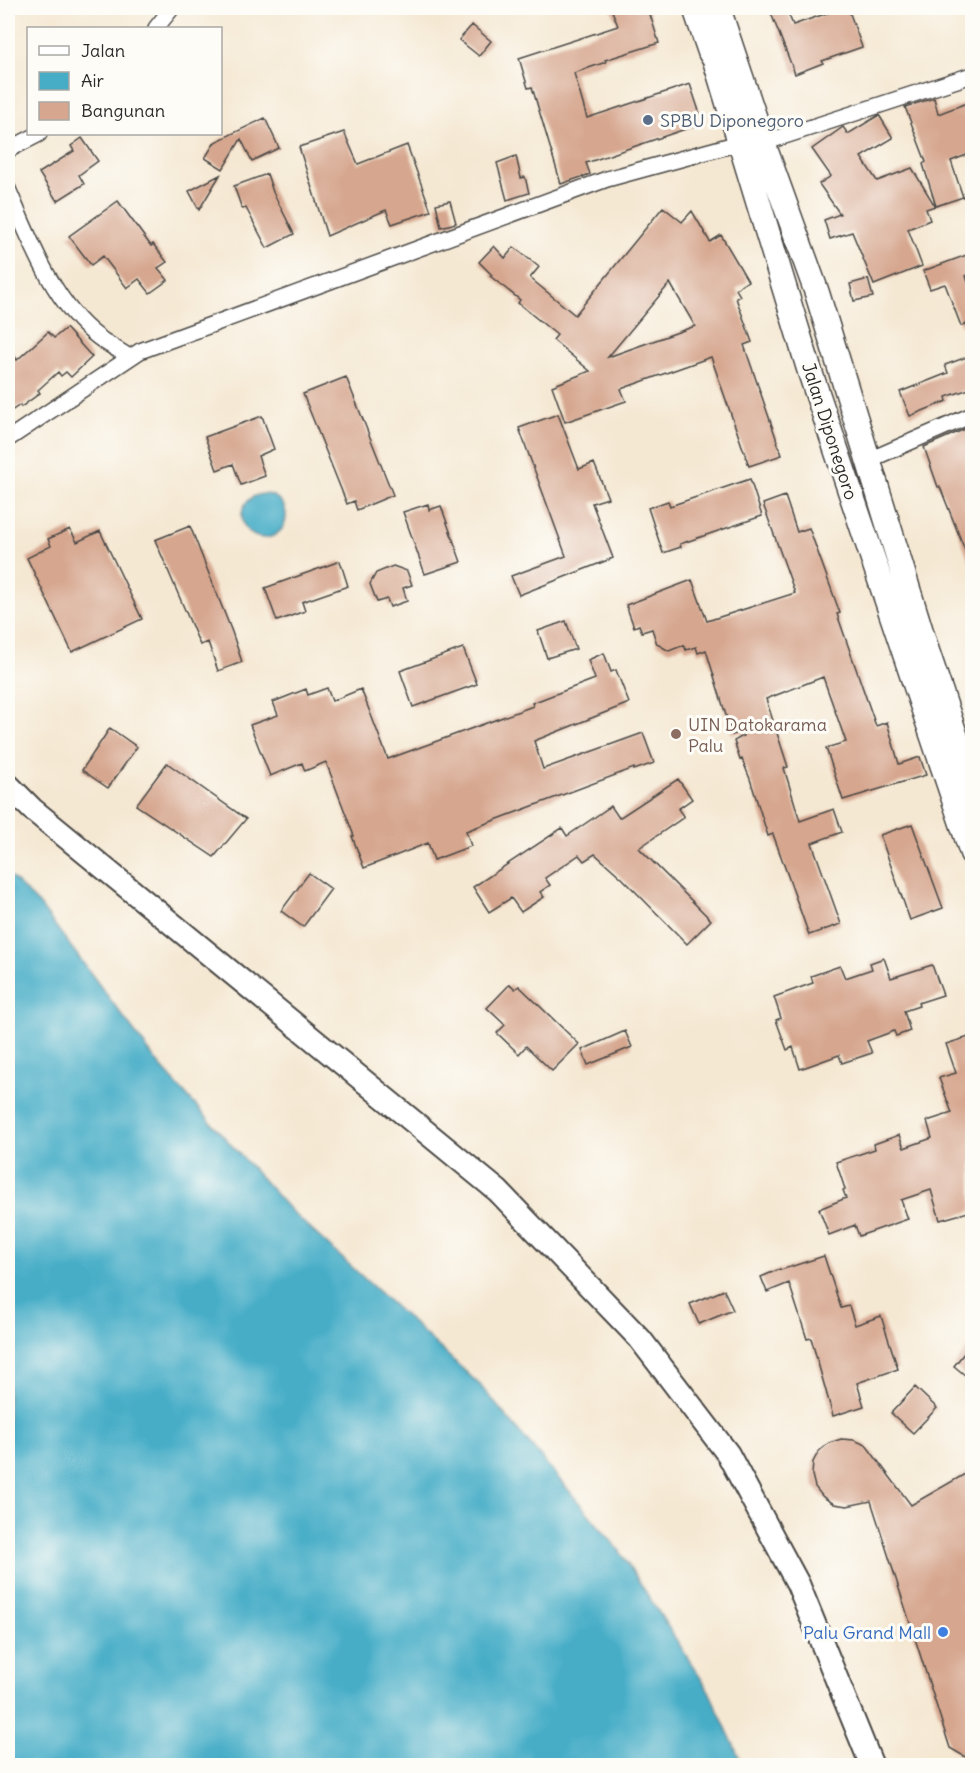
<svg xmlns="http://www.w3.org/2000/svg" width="980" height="1773" font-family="Delius,sans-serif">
<rect width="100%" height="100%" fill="#fdfcf7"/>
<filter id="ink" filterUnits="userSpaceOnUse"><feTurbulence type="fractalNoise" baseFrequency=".0167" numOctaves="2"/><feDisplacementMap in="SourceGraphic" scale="12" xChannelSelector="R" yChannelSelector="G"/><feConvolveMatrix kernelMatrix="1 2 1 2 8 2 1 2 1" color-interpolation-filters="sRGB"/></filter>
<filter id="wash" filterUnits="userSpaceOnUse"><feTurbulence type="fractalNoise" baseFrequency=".008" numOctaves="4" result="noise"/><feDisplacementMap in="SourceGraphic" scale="24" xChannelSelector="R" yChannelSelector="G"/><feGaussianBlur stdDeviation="1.35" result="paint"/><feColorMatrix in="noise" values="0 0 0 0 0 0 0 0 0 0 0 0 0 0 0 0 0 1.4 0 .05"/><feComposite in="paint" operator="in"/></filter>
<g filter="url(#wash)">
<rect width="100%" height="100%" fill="#f5e8d3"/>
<!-- water -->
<path fill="#47adc7" stroke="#396c79" stroke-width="1.5" d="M242 516a22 22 0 1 1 44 0a22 22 0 1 1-44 0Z
M8,874L39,904L160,1066L292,1212L479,1384L619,1550L709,1691L743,1765H8Z"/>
<g id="blocks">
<!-- building -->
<path fill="#d6a68e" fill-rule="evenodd" d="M611,8H648L659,43L605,60L606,62L574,73L587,118L690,84L703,123L586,163L590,174L561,184L532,87L528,88L519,58L618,26Z
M769,8H786L793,25L842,8H848L862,47L822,61L823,63L795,74Z
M472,25L491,41L479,56L459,40Z
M934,98L938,114L972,101V153L951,161L963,197L936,206L923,164L926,162L905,107Z
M879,115L893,138L861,157L877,181L912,168L935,206L926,209L930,220L908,229L922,266L874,285L852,232L830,239L824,220L840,214L819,184L831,176L812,149L843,127L848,134Z
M265,118L279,148L252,161L241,139L223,169L205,158L215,142Z
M344,132L358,164L407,145L431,211L392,224L386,210L327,236L299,147Z
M82,138L98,161L79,175L84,184L57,201L39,173L74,151L71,146Z
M516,156L521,178L525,177L529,193L507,200L497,163Z
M267,174L273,192L294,234L267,248L246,208L242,209L234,186Z
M220,175L199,210L189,191Z
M118,201L151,246L153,244L167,262L158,268L168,280L150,293L139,279L127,288L103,256L91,265L69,236Z
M450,201L456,223L441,227L436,204Z
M663,207L682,222L692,211L710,242L721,235L748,281L736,289L740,296L736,298L752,342L744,345L782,455L749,466L711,357L621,389L626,401L565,422L552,386L590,371L553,340L557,335L518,303L520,300L490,276L492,275L479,262L494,246L505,258L514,247L539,267L530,278L575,315ZM670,283L695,326L608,357Z
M972,253V273L966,276L972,294V322L961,326L945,284L930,289L923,271Z
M868,279L873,297L854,301L850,284Z
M66,328L92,357L71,377L66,372L61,376L58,372L38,390L40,393L21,407L20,405L8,413V345L17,360L48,332L54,338Z
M972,355V388L946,397L947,401L910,416L900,392L948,373L945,365Z
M346,377L393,495L357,510L354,501L347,504L303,394Z
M558,414L579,469L594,463L608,498L592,503L613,558L519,595L511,576L566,556L519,428Z
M262,416L274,449L258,456L265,476L241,485L233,464L217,470L205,437Z
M972,426V563H970L940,487H938L924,447Z
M750,479L762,516L680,544L681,547L663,553L648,508L668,501L670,506Z
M785,496L797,532L809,528L840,613L837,614L876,726L887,722L899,764L920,757L926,775L843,800L826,748L846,742L823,677L766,699L788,767L784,768L800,821L834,809L842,832L812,843L841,924L809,935L773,834L768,836L750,779L742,759L740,760L734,741L743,736L741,732L732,735L706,650L698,653L696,647L686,650L684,645L669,651L657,644L652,629L642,632L639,625L634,627L626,605L692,580L707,621L795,593L763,504Z
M428,504L429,510L441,506L461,562L425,574L403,512Z
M190,526L232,632L242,662L218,671L208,642L200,645L155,540Z
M70,529L77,542L100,531L142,619L72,652L27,558L51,546L48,539Z
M340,561L348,586L302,602L305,611L277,621L265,588Z
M393,566L407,571L412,585L403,588L407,601L390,607L387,599L377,602L370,584L376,573Z
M566,621L576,649L547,658L538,631Z
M463,648L477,684L413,707L400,671Z
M604,653L611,672L616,670L629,703L534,741L543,769L643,733L654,763L634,770V768L466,831L471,846L434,860L428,843L364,868L352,836H354L326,762L305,771L302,763L270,776L250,725L278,715L273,702L306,689L308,695L327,688L332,701L361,689L388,759L533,706L532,703L595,679L588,660Z
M110,728L137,747L108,788L82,770Z
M167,763L246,819L214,857L136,805Z
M678,779L692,799L678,809L684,817L639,848L711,920L687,944L623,879L595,854L584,861L579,855L545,878L550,885L540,892L544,897L521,912L511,898L489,912L473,887L562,828L567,836L611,806L619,818Z
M912,824L943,908L910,920L880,835Z
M309,873L331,889L303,927L281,911Z
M884,958L891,978L932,965L943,995L918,1003L919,1006L904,1011L910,1031L896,1036L894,1031L867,1041L872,1053L842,1063L839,1055L800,1069L793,1047L787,1050L776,1020L781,1018L774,997L813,983L811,976L840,966L845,978L872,969L870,963Z
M510,984L515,989L519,986L579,1044L552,1071L526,1046L519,1054L497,1033L505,1025L487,1008Z
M625,1031L632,1047L588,1065L582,1050Z
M972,1036V1211L940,1220L931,1190L901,1200L908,1219L859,1236L855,1225L829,1235L819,1209L846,1198L843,1190L845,1189L836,1162L875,1149L874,1144L899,1135L904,1148L932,1138L927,1121L952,1113L939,1078L956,1073L946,1044Z
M824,1256L841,1308L849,1306L855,1325L881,1316L898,1369L857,1383L864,1406L833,1416L811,1338L807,1339L789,1283L767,1292L761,1277L780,1269L781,1270Z
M724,1290L733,1310L699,1324L690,1304Z
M972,1343V1381L954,1366Z
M915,1387L937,1408L913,1433L891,1413Z
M841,1439L854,1440L866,1445L911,1505L972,1470V1761L950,1748L871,1501L847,1506L834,1504L823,1497L815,1487L812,1475L813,1462L819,1451L829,1443Z"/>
</g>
</g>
<g filter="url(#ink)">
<use href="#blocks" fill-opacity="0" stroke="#494744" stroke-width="1.5"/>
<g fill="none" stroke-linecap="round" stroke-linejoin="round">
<!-- minor casing -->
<g stroke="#494744" stroke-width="18">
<path id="minor" d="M156,28L172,8
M763,143L972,75
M8,150L39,134
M8,189C30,240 53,303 98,337C107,344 119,350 129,357
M8,439L140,351L607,179L739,143
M869,460L972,415"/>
</g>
<!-- primary casing -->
<g stroke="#494744" stroke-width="26">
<path id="primary" d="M8,785L32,809L498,1191L640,1339L728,1454L798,1584L872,1766"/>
</g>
<!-- trunk casing -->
<g stroke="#494744" stroke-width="27">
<path id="trunk" d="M695,8L710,52L715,60L810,372L972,853
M718,8L763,143L817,293L927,651L972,785"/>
</g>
<!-- minor -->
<use href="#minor" stroke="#fff" stroke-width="15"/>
<!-- primary -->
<use href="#primary" stroke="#fff" stroke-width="22"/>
<!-- trunk -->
<use href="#trunk" stroke="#fff" stroke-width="24"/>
</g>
</g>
<!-- markers -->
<circle fill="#5c6f8a" stroke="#fdfcf7" stroke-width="2" cx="648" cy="120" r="6"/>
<circle fill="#8d6e63" stroke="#fdfcf7" stroke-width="2" cx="676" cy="734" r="6"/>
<circle fill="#3f7fe0" stroke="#fdfcf7" stroke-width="2" cx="943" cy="1632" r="6"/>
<g text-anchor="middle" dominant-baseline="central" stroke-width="6" stroke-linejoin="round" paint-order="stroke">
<!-- service labels -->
<g font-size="18" fill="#4e5e75" stroke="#fdfcf7" text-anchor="start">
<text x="660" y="120">SPBU Diponegoro</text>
</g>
<!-- street labels -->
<g font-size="18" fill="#2b2b2b" stroke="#fdfcf7">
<text transform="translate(830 431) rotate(72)">Jalan Diponegoro</text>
</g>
<!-- education labels -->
<g font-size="18" fill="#785e54" stroke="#fdfcf7" text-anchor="start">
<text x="688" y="724">UIN Datokarama<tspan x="688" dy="21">Palu</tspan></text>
</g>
<!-- shop labels -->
<g font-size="18" fill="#366cbe" stroke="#fdfcf7" text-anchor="end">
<text x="931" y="1632">Palu Grand Mall</text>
</g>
</g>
<!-- margin -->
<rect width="980" height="1773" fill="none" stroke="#fdfcf7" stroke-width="30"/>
<!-- legend -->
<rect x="27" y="27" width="195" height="108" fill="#fdfcf7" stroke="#a9a8a5" stroke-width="1.5"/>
<rect x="39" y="46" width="30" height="9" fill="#ffffff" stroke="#a9a8a5" stroke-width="1.5"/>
<text x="81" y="57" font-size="18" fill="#2b2b2b">Jalan</text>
<rect x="39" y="72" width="30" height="18" fill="#47adc7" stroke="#a9a8a5" stroke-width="1.5"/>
<text x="81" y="87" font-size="18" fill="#2b2b2b">Air</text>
<rect x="39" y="102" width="30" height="18" fill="#d6a68e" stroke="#a9a8a5" stroke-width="1.5"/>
<text x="81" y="117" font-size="18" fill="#2b2b2b">Bangunan</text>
</svg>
